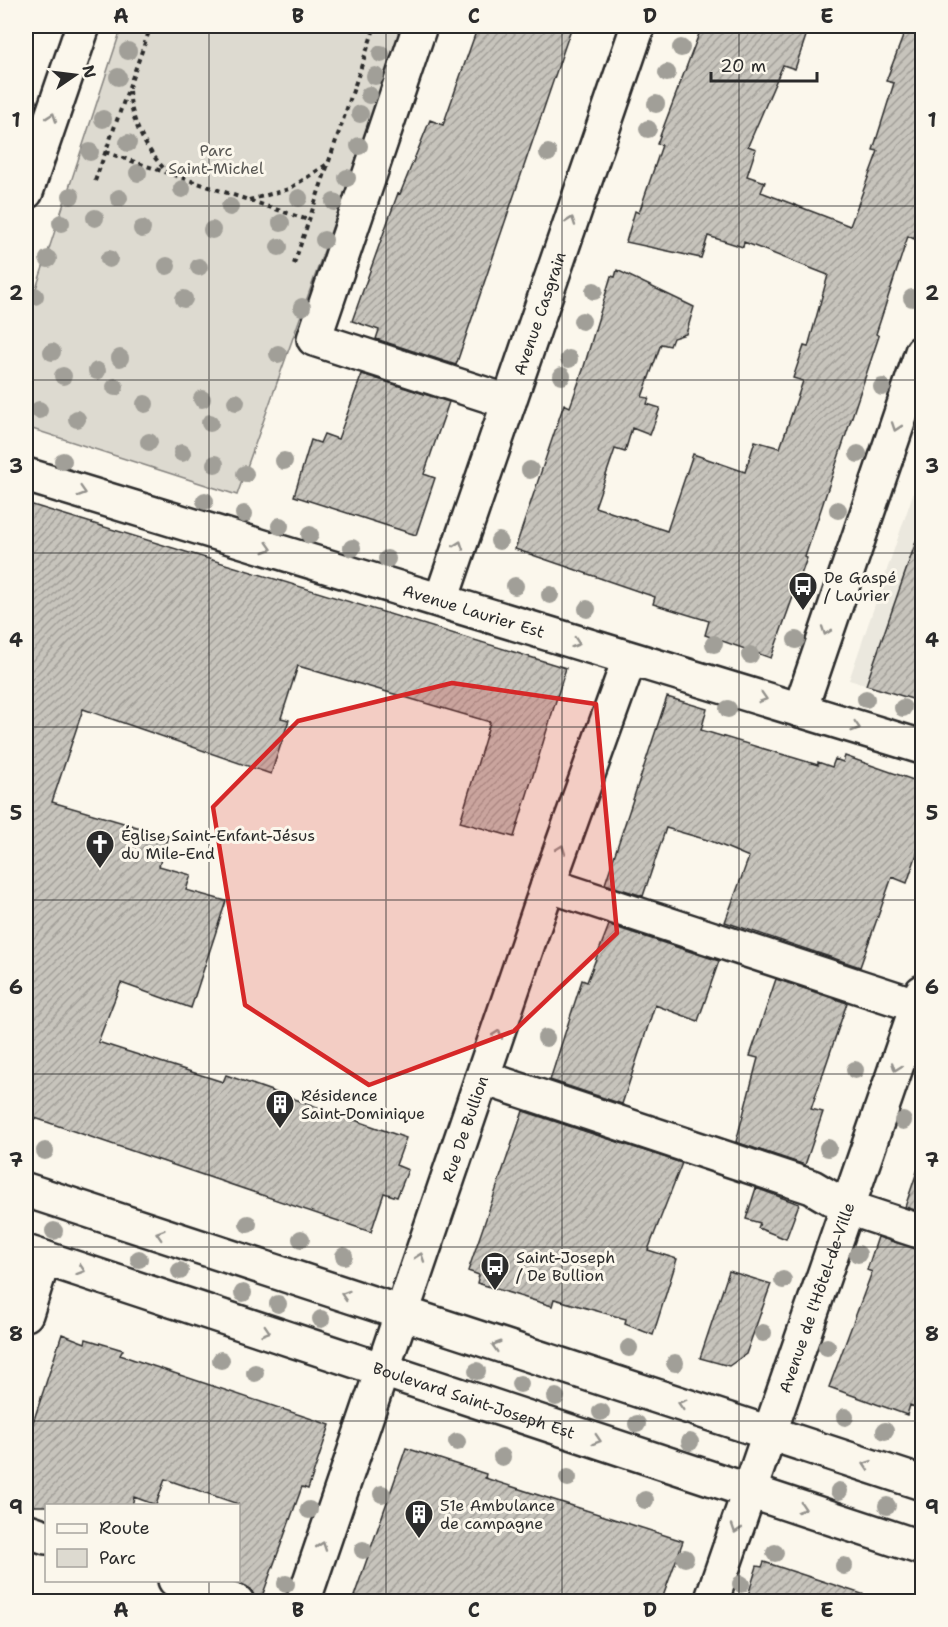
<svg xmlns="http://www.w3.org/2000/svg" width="948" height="1627" font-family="'Shantell Sans',sans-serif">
<defs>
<pattern id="building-hatch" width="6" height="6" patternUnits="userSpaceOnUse" patternTransform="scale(1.5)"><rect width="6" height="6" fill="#c7c4bc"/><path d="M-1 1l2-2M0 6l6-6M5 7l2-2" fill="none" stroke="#a29f99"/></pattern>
</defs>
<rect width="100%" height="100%" fill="#fbf7ec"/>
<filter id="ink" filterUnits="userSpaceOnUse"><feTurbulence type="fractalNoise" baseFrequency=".0167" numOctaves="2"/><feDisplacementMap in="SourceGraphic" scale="12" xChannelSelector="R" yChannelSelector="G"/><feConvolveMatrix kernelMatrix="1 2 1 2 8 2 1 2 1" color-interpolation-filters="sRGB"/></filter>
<g filter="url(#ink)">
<!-- built -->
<path fill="#ebe8de" d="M922,468V702L849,680Z"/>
<!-- park -->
<path fill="#dddad0" stroke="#84827e" stroke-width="1.5" d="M122,26H404L237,495L26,427V319Z"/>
<!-- building -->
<path fill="url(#building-hatch)" stroke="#2b2b2b" stroke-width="1.5" d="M478,26H572L456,365L376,339L379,330L352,321L398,193L400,194L430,120L443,125Z
M702,26H786L807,33L795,69L783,65L748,146L756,149L747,176L765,182L761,192L850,226L878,151L873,150L894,83L886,81L907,26H922V212L914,239L908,236L876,334L879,336L805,557L807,558L771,658L705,635L709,621L653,604L655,597L515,549L564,404L570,407L583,370L611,276L615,277L617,270L694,307L686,334L673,338L670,346L661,344L642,397L649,398L647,404L660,408L650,435L632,428L625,452L615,449L595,507L667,531L693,454L745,472L755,441L780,448L803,381L793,378L804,346L808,347L828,275L744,242L743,247L708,236L701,258L626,242L635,211L639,213L662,145L657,144Z
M362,374L449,402L424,474L435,478L416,535L294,496L311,440L320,443L324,434L338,439Z
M26,503L566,668L514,837L460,822L490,722L298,666L281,718L289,720L271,774L83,709L52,802L168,836L159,866L191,875L186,890L226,901L191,1008L121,983L98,1042L223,1082L226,1075L406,1138L396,1165L408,1170L397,1197L384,1193L371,1232L26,1115Z
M918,536L922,537V702L866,685Z
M667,697L707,709L701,730L818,765V762L832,767L835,759L843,762L845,756L922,783V839L907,883L892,877L860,967L725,922L749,857L711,841L666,828L643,896L605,884Z
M609,925L719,961L698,1021L655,1005L622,1104L550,1080L582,980L587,982Z
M776,979L847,1003L811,1109L823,1112L805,1165L736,1142L758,1058L750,1056Z
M523,1111L682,1163L648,1250L677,1259L653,1335L625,1324L626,1319L554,1299L552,1306L477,1283L479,1275L468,1271Z
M918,1169L922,1170V1212L905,1207Z
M756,1188L799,1204L786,1239L758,1228L760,1223L746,1219Z
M878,1237L922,1250V1410L910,1405L907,1415L829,1387L872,1272L867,1270Z
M729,1271L771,1284L746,1354L729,1366L700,1358Z
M62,1334L85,1343L86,1339L123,1350L120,1355L330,1425L308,1489L302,1487L260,1602H255L251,1589L238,1583V1504L165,1479L156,1505L134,1497L132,1506H26V1444Z
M406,1448L486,1474L485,1478L683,1541L661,1602H352Z
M764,1562L868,1596L867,1602H746L757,1566L762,1567Z"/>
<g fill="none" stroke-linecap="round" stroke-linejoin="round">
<!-- minor casing -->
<g stroke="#2b2b2b" stroke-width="38">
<g id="minor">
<path d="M420,26L314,339L509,402"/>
<path d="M26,192L83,26"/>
<path id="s1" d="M26,475L922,747"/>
<path id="s2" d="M441,600L638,26"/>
<path d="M800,710L922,352"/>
<path d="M548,885L918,1006"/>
<path d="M484,1078L812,1187L846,1207L922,1232"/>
<path d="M26,1314L44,1258"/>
<path d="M26,1530L46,1537"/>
<path d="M175,1580L237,1602"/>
<path id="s3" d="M303,1602L548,885L629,660"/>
<path id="s4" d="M711,1602L922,992"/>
</g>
</g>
<!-- major casing -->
<g stroke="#2b2b2b" stroke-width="38">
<g id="major">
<path d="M26,1190L922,1483"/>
<path id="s5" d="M26,1252L922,1548"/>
</g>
</g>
<!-- path -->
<path stroke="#2b2b2b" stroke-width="4" stroke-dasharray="4.5 4.5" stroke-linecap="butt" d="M129,91C132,124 145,148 167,172
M105,152L308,220
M95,181L151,26
M249,200L289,189L326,165
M294,264L375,26"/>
<!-- minor -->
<use href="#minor" stroke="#fbf7ec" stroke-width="33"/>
<!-- major -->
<use href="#major" stroke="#fbf7ec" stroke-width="33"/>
</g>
<!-- trees -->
<g fill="#a19f98">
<circle cx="681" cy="48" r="9"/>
<circle cx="128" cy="51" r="9"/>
<circle cx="381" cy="54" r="9"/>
<circle cx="667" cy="73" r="9"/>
<circle cx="375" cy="76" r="9"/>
<circle cx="118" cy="77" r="9"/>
<circle cx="369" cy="95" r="9"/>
<circle cx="656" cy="104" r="9"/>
<circle cx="360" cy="114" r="9"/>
<circle cx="103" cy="119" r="9"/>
<circle cx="648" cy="129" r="9"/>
<circle cx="128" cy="143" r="9"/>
<circle cx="359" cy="146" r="9"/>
<circle cx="90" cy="152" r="9"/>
<circle cx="548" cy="153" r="9"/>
<circle cx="138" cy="173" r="9"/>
<circle cx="347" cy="178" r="9"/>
<circle cx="182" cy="189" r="9"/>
<circle cx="71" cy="196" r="9"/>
<circle cx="119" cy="198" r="9"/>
<circle cx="299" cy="198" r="9"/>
<circle cx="334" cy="202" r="9"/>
<circle cx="230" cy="207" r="9"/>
<circle cx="95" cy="218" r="9"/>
<circle cx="61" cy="223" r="9"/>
<circle cx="281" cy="223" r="9"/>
<circle cx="142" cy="229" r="9"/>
<circle cx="212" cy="230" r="9"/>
<circle cx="324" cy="240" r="9"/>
<circle cx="279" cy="247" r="9"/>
<circle cx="48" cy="259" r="9"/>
<circle cx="109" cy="259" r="9"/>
<circle cx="167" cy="266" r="9"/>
<circle cx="199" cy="267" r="9"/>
<circle cx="594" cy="291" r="9"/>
<circle cx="35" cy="296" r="9"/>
<circle cx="912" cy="298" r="9"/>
<circle cx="184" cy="299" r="9"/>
<circle cx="302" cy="307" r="9"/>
<circle cx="582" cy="321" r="9"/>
<circle cx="52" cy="352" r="9"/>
<circle cx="278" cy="354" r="9"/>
<circle cx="120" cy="358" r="9"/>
<circle cx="569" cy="359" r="9"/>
<circle cx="97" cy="371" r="9"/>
<circle cx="63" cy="376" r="9"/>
<circle cx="562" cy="376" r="9"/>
<circle cx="115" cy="387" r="9"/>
<circle cx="882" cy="387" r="9"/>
<circle cx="202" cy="399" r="9"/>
<circle cx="236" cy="402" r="9"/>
<circle cx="145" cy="404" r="9"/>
<circle cx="39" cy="410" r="9"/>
<circle cx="77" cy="419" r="9"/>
<circle cx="210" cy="423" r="9"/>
<circle cx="149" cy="442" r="9"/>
<circle cx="182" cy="453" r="9"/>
<circle cx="858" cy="454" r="9"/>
<circle cx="63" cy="461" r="9"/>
<circle cx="284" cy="461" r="9"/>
<circle cx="215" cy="464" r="9"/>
<circle cx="530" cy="470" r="9"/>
<circle cx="245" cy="474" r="9"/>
<circle cx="205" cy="501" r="9"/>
<circle cx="838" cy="510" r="9"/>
<circle cx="244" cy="514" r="9"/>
<circle cx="280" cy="526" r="9"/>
<circle cx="310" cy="535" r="9"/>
<circle cx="499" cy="541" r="9"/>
<circle cx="352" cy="548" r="9"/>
<circle cx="387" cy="559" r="9"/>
<circle cx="515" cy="586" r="9"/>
<circle cx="550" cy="595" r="9"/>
<circle cx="587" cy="609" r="9"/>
<circle cx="796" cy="640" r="9"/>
<circle cx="714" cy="644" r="9"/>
<circle cx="750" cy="655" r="9"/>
<circle cx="866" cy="699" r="9"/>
<circle cx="903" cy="708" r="9"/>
<circle cx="728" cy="709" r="9"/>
<circle cx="546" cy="1038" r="9"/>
<circle cx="855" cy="1070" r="9"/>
<circle cx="903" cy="1121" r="9"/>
<circle cx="828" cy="1148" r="9"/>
<circle cx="45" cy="1151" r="9"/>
<circle cx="248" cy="1224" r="9"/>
<circle cx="54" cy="1231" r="9"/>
<circle cx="301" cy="1239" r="9"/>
<circle cx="858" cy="1254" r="9"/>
<circle cx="344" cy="1256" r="9"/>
<circle cx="139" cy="1259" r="9"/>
<circle cx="180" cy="1271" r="9"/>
<circle cx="783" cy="1280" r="9"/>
<circle cx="243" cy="1293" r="9"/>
<circle cx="278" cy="1304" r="9"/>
<circle cx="321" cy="1319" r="9"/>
<circle cx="763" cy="1333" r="9"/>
<circle cx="827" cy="1347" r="9"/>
<circle cx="629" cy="1348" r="9"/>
<circle cx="221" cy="1360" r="9"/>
<circle cx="675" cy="1363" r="9"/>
<circle cx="477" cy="1371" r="9"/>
<circle cx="255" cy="1373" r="9"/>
<circle cx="520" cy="1384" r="9"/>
<circle cx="556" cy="1397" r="9"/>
<circle cx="601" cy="1412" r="9"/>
<circle cx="845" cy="1417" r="9"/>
<circle cx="637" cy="1424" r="9"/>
<circle cx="885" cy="1431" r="9"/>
<circle cx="457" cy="1442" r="9"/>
<circle cx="690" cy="1442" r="9"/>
<circle cx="502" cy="1457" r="9"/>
<circle cx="568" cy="1478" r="9"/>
<circle cx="839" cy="1491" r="9"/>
<circle cx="382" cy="1494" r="9"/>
<circle cx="645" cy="1500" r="9"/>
<circle cx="887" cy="1506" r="9"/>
<circle cx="309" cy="1510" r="9"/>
<circle cx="363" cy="1550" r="9"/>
<circle cx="775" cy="1553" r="9"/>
<circle cx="685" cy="1558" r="9"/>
<circle cx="844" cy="1566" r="9"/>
<circle cx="286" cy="1584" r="9"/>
<circle cx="741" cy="1584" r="9"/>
</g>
<!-- one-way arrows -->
<defs><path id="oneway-chevron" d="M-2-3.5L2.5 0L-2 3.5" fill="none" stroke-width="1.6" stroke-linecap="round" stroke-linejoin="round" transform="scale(1.5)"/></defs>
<g stroke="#93918c">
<use href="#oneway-chevron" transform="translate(52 117) rotate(-71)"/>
<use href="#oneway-chevron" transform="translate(571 221) rotate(-71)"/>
<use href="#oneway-chevron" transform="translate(896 427) rotate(109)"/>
<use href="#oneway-chevron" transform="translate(82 492) rotate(17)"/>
<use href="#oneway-chevron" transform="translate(459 545) rotate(-71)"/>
<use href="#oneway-chevron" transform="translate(268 548) rotate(17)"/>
<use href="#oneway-chevron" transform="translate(826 631) rotate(109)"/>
<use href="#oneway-chevron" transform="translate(576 643) rotate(18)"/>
<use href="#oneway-chevron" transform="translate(763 698) rotate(17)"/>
<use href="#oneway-chevron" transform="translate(856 727) rotate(17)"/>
<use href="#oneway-chevron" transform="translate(561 849) rotate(-70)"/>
<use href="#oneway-chevron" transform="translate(498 1034) rotate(-71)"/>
<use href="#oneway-chevron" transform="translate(896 1067) rotate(110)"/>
<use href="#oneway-chevron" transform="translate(160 1234) rotate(-162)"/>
<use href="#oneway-chevron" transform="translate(420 1257) rotate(-71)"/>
<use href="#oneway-chevron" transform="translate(81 1270) rotate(18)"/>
<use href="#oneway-chevron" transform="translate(345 1295) rotate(-162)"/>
<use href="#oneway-chevron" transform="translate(266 1331) rotate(18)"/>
<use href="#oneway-chevron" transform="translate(496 1346) rotate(-163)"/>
<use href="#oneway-chevron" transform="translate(682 1404) rotate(-163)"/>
<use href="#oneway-chevron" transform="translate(597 1440) rotate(18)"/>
<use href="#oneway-chevron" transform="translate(867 1465) rotate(-161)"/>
<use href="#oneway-chevron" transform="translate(802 1508) rotate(18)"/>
<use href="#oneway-chevron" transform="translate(736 1529) rotate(109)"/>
<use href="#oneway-chevron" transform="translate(322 1546) rotate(-71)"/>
</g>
</g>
<!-- marked area -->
<path fill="#d62828" fill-opacity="0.2" stroke="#d62828" stroke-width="4.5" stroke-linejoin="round" d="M452,683L596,704L617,933L514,1031L369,1085L245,1005L213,807L298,721Z"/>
<!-- grid -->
<path fill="none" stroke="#2b2b2b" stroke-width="1.5" stroke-opacity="0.55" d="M209,26V1506M386,26V1602M562,26V1602M739,26V1602M26,206H922M26,380H922M26,553H922M26,727H922M26,900H922M26,1074H922M26,1247H922M26,1421H922M209,1580V1602"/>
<!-- icons -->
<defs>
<g id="bus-pin" transform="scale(1.5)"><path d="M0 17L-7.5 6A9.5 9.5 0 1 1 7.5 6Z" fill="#2b2b2b" stroke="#fbf7ec"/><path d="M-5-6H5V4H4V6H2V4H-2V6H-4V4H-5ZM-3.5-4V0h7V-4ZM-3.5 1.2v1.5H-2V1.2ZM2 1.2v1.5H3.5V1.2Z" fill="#fff"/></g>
<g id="church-pin" transform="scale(1.5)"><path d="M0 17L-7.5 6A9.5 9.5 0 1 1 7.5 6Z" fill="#2b2b2b" stroke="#fbf7ec"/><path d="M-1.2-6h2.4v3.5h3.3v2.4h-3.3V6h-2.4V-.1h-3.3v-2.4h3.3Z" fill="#fff"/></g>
<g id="building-pin" transform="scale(1.5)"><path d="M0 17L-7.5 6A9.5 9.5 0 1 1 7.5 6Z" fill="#2b2b2b" stroke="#fbf7ec"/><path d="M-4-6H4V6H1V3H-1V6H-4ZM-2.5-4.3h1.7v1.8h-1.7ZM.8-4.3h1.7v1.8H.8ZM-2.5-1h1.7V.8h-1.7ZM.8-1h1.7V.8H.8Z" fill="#fff"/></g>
</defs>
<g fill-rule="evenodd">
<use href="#bus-pin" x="803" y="586"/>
<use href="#church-pin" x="100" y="844"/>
<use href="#building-pin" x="280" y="1104"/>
<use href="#bus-pin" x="495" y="1266"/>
<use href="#building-pin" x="419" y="1514"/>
</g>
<g text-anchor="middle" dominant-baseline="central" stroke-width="6" stroke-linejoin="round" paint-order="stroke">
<!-- park labels -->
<g font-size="16" fill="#585754" stroke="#fbf7ec">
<text x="216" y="150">Parc<tspan x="216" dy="18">Saint-Michel</tspan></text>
</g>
<!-- street labels -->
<g font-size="16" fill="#2b2b2b" stroke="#fbf7ec">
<text stroke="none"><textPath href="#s2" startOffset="303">Avenue Casgrain</textPath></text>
<text stroke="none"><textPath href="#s1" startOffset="468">Avenue Laurier Est</textPath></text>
<text stroke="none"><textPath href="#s3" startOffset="500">Rue De Bullion</textPath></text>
<text stroke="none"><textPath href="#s4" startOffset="322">Avenue de l'Hôtel-de-Ville</textPath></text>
<text stroke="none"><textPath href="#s5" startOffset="472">Boulevard Saint-Joseph Est</textPath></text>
</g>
<!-- poi labels -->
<g font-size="16" fill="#2b2b2b" stroke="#fbf7ec" text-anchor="start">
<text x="824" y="577">De Gaspé<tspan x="824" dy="18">/ Laurier</tspan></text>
<text x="121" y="835">Église Saint-Enfant-Jésus<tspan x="121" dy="18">du Mile-End</tspan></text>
<text x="301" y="1095">Résidence<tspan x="301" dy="18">Saint-Dominique</tspan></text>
<text x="516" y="1257">Saint-Joseph<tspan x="516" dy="18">/ De Bullion</tspan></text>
<text x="440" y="1505">51e Ambulance<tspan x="440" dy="18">de campagne</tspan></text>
</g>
</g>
<!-- margin -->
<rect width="948" height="1627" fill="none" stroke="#fbf7ec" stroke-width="66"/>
<!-- legend -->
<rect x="45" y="1504" width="195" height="78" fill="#fbf7ec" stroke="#a8a59f" stroke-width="1.5"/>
<rect x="57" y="1524" width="30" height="9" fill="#fbf7ec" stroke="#a8a59f" stroke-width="1.5"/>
<text x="99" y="1534" font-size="18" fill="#2b2b2b">Route</text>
<rect x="57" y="1549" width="30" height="18" fill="#dddad0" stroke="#a8a59f" stroke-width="1.5"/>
<text x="99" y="1564" font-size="18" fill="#2b2b2b">Parc</text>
<!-- north arrow -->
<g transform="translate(75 75) rotate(76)" stroke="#fbf7ec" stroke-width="4.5" paint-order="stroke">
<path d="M0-4.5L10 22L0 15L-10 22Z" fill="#2b2b2b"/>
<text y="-9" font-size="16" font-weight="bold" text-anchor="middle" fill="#2b2b2b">N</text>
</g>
<!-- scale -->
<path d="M711 72v9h106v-9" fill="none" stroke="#2b2b2b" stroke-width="3"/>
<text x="720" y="72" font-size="18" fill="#2b2b2b" stroke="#fbf7ec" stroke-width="4.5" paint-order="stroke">20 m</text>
<rect x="33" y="33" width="882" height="1561" fill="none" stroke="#2b2b2b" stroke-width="2"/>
<g font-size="20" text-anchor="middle" font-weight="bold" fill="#2b2b2b">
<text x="121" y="23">A</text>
<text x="298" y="23">B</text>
<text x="474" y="23">C</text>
<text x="650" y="23">D</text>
<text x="827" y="23">E</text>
<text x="16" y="127">1</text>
<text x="932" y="127">1</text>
<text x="16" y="300">2</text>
<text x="932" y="300">2</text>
<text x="16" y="473">3</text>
<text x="932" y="473">3</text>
<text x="16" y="647">4</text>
<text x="932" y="647">4</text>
<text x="16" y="820">5</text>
<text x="932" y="820">5</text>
<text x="16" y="994">6</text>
<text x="932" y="994">6</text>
<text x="16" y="1167">7</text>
<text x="932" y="1167">7</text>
<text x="16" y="1341">8</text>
<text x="932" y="1341">8</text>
<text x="16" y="1514">9</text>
<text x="932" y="1514">9</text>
<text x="121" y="1617">A</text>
<text x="298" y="1617">B</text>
<text x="474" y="1617">C</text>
<text x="650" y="1617">D</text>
<text x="827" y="1617">E</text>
</g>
</svg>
